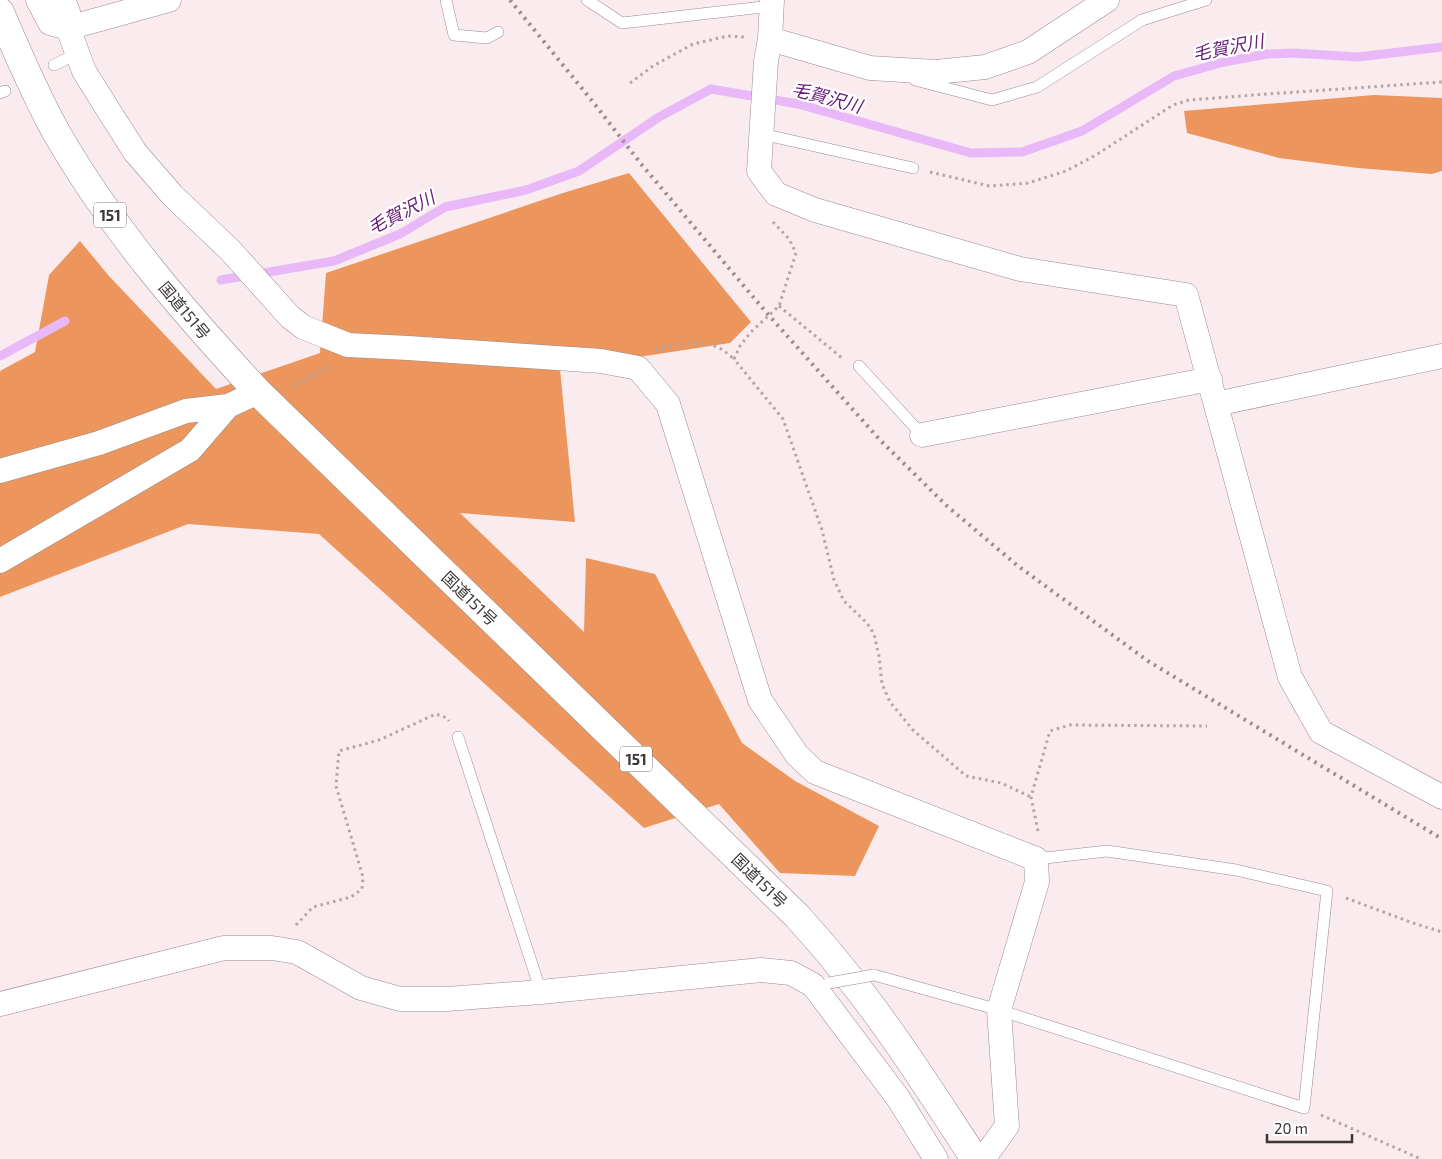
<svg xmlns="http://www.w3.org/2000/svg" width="1442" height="1159" font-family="'Exo 2','Noto Sans JP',sans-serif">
<rect width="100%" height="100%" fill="#faebee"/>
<!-- forest -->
<path fill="#ec965d" d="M1374,95L1442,98V171L1432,174L1358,168L1279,158L1187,133L1184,111Z
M629,173L751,322L730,343L560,369L575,522L460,513L584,632L586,558L655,574L742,743L795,781L879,826L855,876L780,873L719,804L644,828L319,534L188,524L0,597V371L35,352L49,275L80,241L109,276L216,389L320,353L326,273L563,193Z"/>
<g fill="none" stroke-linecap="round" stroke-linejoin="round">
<!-- stream -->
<path stroke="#e9b8f8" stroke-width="9" d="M221,280L334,261L400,234L445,207L526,190L579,171L659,117L711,89L798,104L971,153L1022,152L1082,131L1174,76L1224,62L1267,54L1293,53L1358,57L1442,47
M0,356L65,321"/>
<!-- lane casing -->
<g stroke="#988b8e" stroke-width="12">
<path id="lane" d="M446,0L454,35L487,38L498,32
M587,0L622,23L772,6
M54,65L78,53
M915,80L992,100L1037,87L1142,20L1206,0
M0,93L5,91
M762,134L913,168
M859,366L922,435
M458,737L541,992
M874,975L999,1010L1304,1108L1327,891L1236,870L1107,851L1036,859"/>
</g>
<!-- street casing -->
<g stroke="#988b8e" stroke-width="25">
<path id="street" d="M38,0L50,23L68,28L169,0
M63,0L68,12V28L84,71L107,108L135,152L173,196L230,250L290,317L303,327L348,345L408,348L601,361L638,368L668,404L760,700L797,755L815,772L1036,859L1037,882L999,1010L1007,1126L983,1159
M772,0L770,39L766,61L759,171L776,194L815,210L1020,269L1186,295L1290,677L1321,732L1442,797
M770,39L870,68L936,72L985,67L1028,52L1107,0
M1216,404L1442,356
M922,435L1210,379
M0,471L99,443L186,411L228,406L258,392
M0,561L190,450L228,406
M0,1004L224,948H272L297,952L361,988L400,999H447L541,992L761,970L791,973L813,985L898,1098L936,1159"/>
</g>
<!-- highway casing -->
<g stroke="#988b8e" stroke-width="29">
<path id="highway" d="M0,12C17,52 35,94 56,132C111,228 183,311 258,392L797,916C811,932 826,948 839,965C889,1025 932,1094 975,1159"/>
</g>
<!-- path -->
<path stroke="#b1a5a7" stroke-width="3" stroke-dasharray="2.5 4" stroke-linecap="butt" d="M630,83L653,66L693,44L728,36L745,37
M930,172L989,186L1028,183L1066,171L1096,155L1173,105L1189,100L1253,95L1442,82
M773,222L789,239L796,253L779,306L751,332L740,346L734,359L783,419L822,530L834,580L844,601L867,623L874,634L879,656L882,684L890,702L913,730L966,776L1001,783L1031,797
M779,306L842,358
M656,349C677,345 701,338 721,349C726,352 730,356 734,359
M293,386L332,366
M1038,831L1031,797L1050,731L1070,725L1207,726
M1346,898L1413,923L1442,932
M296,925L313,907L351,897L362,889L363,877L336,786L339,751L379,740L436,714L447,718L449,721
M1321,1115L1421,1159"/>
<!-- lane -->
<use href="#lane" stroke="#fff" stroke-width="11"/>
<!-- street -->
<use href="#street" stroke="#fff" stroke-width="24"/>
<!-- highway -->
<use href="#highway" stroke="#fff" stroke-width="28"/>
<!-- rail -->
<path stroke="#988e90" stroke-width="4" stroke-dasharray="2.5 5" stroke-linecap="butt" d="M510,0L593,102L642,165L765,311L880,440L947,506L1018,566L1148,661L1442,839"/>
<!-- lane-bridge casing -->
<g stroke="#988b8e" stroke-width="12" stroke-linecap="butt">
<path id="lane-bridge" d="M829,983L874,975"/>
</g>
<!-- lane-bridge -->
<use href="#lane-bridge" stroke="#fff" stroke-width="11"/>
</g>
<g text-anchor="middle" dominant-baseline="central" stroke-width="4.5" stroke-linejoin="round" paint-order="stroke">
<!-- shield labels -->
<g fill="#fff" stroke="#767273" stroke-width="1">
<rect x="94" y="202.5" width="32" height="25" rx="4"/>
<rect x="620" y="746.5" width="32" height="25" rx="4"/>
</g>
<g font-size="15" font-weight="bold" fill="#3c3637">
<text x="110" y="215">151</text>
<text x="636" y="759">151</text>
</g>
<!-- street labels -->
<g font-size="16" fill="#3c3637" stroke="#fff">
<text transform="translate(185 310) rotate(50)">国道151号</text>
<text transform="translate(470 598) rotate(44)">国道151号</text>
<text transform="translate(760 880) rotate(44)">国道151号</text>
</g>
<!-- water labels -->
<g font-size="18" font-style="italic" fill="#69207d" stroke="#fff">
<text transform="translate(1228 47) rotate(-11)">毛賀沢川</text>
<text transform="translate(827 97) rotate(15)">毛賀沢川</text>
<text transform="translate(401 212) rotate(-27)">毛賀沢川</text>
</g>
</g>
<!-- scale -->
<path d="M1267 1134v8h85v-8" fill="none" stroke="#3c3637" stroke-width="2.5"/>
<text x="1274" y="1134" font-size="15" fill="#3c3637" stroke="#ffffff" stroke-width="4" paint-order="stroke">20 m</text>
</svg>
